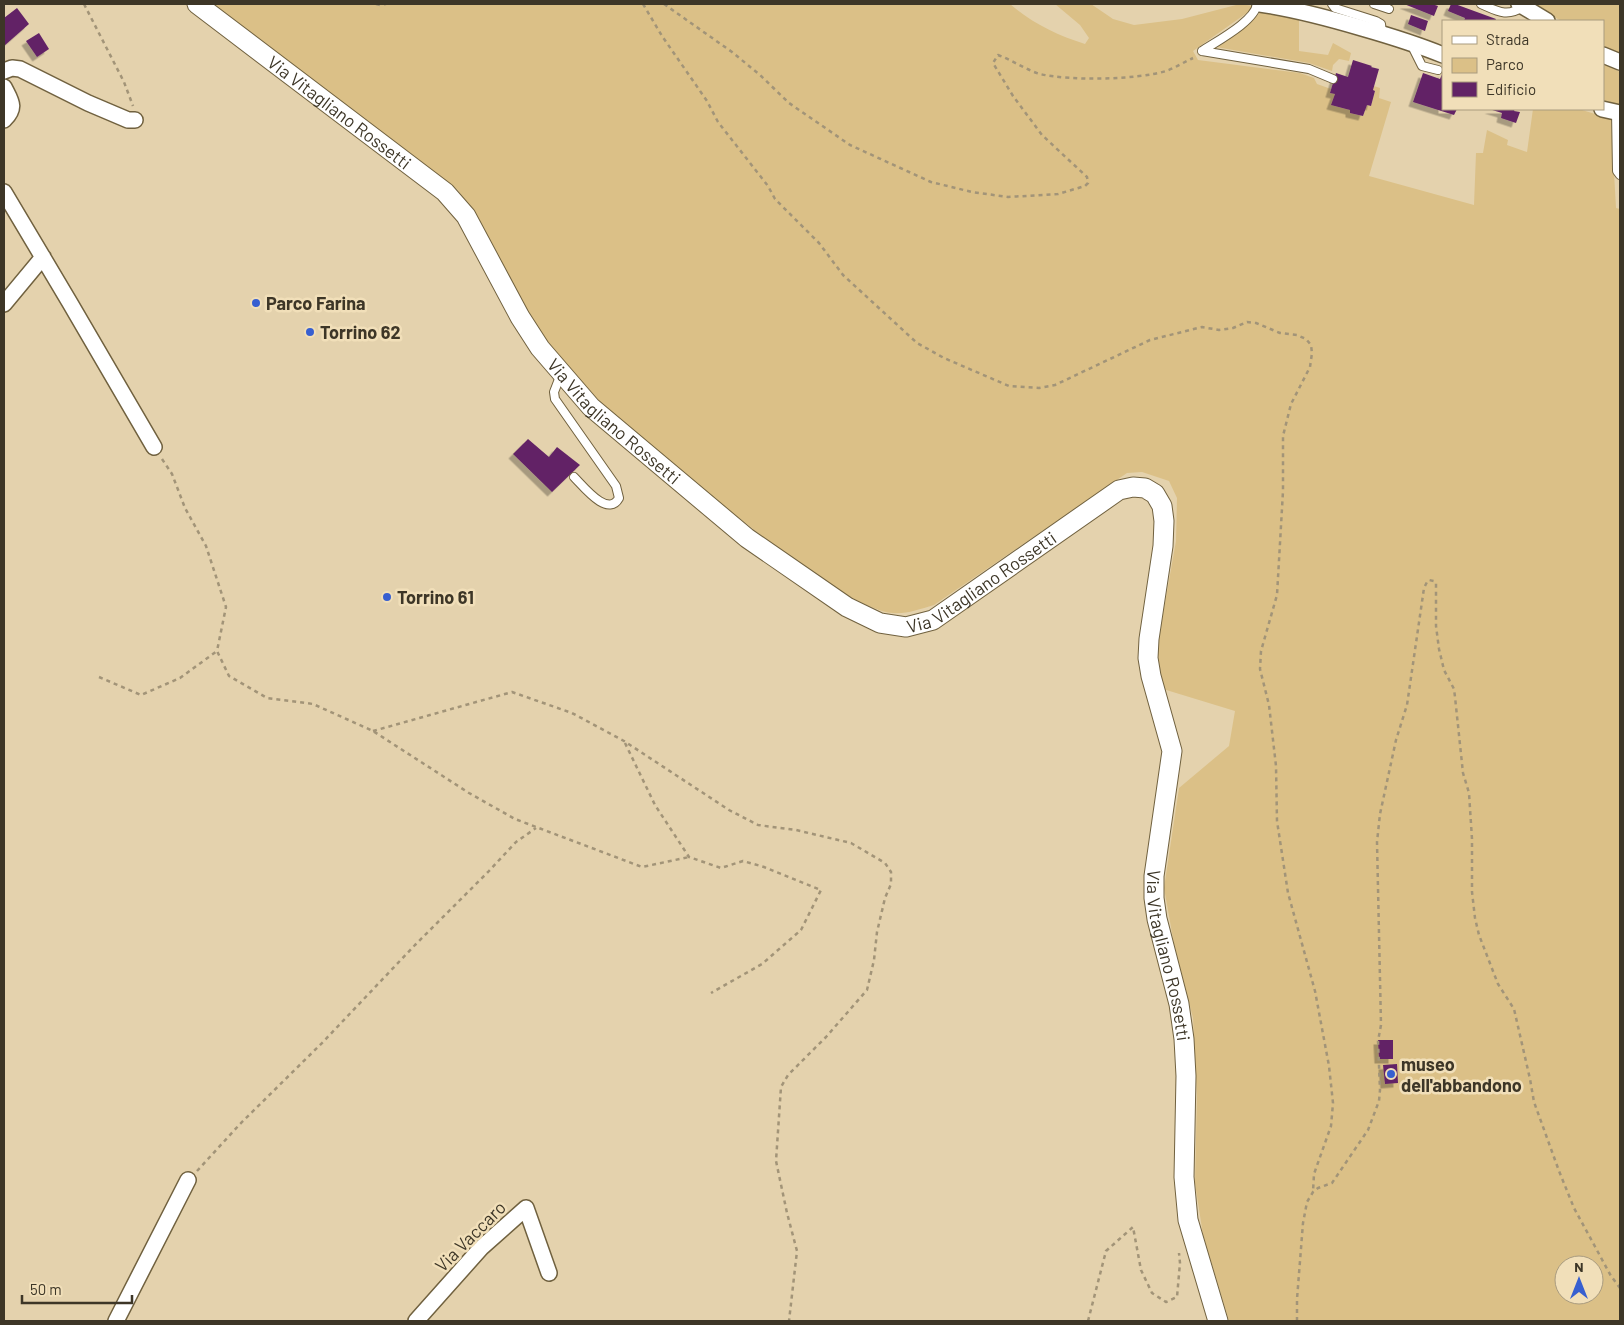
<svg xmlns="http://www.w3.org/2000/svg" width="1624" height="1325" font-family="Barlow,sans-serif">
<defs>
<filter id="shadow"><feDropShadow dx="-4.5" dy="4.5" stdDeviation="0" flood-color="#0004"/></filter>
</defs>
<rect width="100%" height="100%" fill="#e4d2ad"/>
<!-- green -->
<path fill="#dbc087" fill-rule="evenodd" d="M209,4H1010C1032,23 1057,35 1085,44L1089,38L1080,25L1055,4H1091L1113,19L1134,25L1182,19L1240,4L1253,6L1251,10L1193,51L1198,60L1300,73L1314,78L1317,84L1331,89L1330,93L1335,94L1332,105L1350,110V113L1363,116L1367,105L1371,106L1375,91L1373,90L1374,86L1380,88L1379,98L1391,102L1369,176L1474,205L1476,153H1483L1487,130L1508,140L1507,145L1527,152L1533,109H1579L1611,119L1616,208L1620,209V1321H1229L1203,1235L1195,1183L1197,1096L1193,1018L1174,944L1164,888L1179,788L1229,746L1235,711L1163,689L1157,648L1176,541L1177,498L1169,481L1142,472L1127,473L934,605C914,611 899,617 879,610C831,592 783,553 743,521C673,467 599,412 545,341C510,294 490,239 458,190ZM1564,1265H1594V1295H1564Z
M1534,4H1620V56L1603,49V21H1561Z
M1264,8L1299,15V51L1328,55L1333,43L1351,53L1349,61L1339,59L1333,65L1332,71L1309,63L1216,47L1255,18Z
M1603,64L1620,72V108L1603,104Z"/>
<!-- building -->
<path fill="#622366" filter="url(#shadow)" d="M1404,4H1432L1438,6L1434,16Z
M1451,4H1455L1496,19L1495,21H1464L1465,18L1448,11Z
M17,8L29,24L4,46V18Z
M1411,15L1428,21L1425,31L1408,24Z
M39,33L49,49L37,57L26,41Z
M1353,60L1372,66L1371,67L1379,69L1373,90L1375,91L1371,106L1367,105L1363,116L1350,113V110L1331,105L1335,94L1330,93L1336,73L1348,77Z
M1443,72V109H1457L1454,115L1413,102L1423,73L1440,79Z
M1489,109H1515L1514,111L1520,112L1516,123L1501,118L1502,113Z
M528,439L549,457L557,447L580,465L552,492L513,454Z
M1378,1040H1393V1059H1379Z
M1397,1064L1398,1083L1385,1084L1383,1065Z"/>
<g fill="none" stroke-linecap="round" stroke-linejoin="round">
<!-- service casing -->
<g stroke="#70613f" stroke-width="10">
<path id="service" d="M1332,4L1335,8L1376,21L1381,24L1382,33
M1374,4L1389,9
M1481,4C1497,11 1507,18 1524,6
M1416,43L1414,50L1422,66L1438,70
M1202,51L1309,69L1333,79
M1202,51C1217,41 1255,21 1257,4
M1616,112L1617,171L1620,175
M561,374L554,392L555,399L616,486L619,498C608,518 584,487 574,477"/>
</g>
<!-- minor casing -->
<g stroke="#70613f" stroke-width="18">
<path id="minor" d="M1260,4C1295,9 1328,18 1362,28C1390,36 1416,44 1443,55
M1519,4L1547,21
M1603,55L1620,62
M4,71L12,68L20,69L88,103L128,120H135
M4,87C11,101 17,107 4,120
M1602,109L1620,113
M4,192L70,303L154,447
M4,304L43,257
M116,1321L188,1180
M416,1321L481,1248L526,1208L549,1273"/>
</g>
<!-- tertiary casing -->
<g stroke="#70613f" stroke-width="21">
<g id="tertiary">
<path id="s1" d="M197,4L445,192L466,216L520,317L540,348L591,407L747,538L847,607L880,623L906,627L933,620L1119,490L1133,487L1145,488L1155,494L1162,506L1164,521L1163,546L1149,639L1148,658L1151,676L1172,751L1154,876V898L1157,919L1179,1004L1184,1039L1186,1076L1184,1177L1188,1220L1218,1321"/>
</g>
</g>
<!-- path -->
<path stroke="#a29478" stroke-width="2.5" stroke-dasharray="4 4" stroke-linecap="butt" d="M84,4L124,82L133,106
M376,4L380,5L386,4
M643,4L662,36L707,101L718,122L768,186L775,199L819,243L843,275L917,343L944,358L1009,386L1039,388L1055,385L1150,340L1202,327L1219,330L1233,328L1247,322L1256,323L1280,333L1297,335L1306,339L1311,345L1312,353L1310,367L1291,404L1283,436V491L1277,595L1261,651L1260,669L1269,705L1276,766L1277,821L1288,893L1315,991L1329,1066L1333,1103L1331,1126L1314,1174L1313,1192
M664,4L732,52L760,75L789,103L850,145L931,182L972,192L1008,197L1058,194L1085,186L1088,183L1087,177L1042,135L1013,96L993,63L998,55C1012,60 1026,70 1040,74C1070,81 1136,80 1166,71C1175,68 1184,62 1193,58
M162,459L172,474L185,508L206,546L226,607L217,651L229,676L267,698L313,704L373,731L469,793L515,819L642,867L689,857
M99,677L141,695L180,678L217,651
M373,731L512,692L572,713L624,741L729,810L758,825L796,830L851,843L885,863L891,872V884L885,898L877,932L874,960L867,990L826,1037L788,1075L781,1087L776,1161L787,1213L797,1251L789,1321
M625,743L655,805L689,857L721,868L743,861L764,867L821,890L801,930L762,964L711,993
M197,1171L240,1124L323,1042L415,945L488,872L516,842L536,828
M1088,1321L1106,1251L1133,1227L1141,1270L1152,1293L1166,1302L1177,1297L1180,1263L1179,1253
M1297,1321V1299L1303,1223L1307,1202L1313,1192L1318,1188L1332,1183L1368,1130L1379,1101L1380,1090L1378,1041L1381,1025L1377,842L1380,814L1396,740L1407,705L1424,588L1427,582L1429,580L1434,581L1436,583V626L1439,649L1444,670L1454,689L1455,697L1463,773L1469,793L1472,839V892L1475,918L1479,935L1498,984L1514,1009L1530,1079L1534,1102L1559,1171L1574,1208L1611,1276L1620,1288"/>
<!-- service -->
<use href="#service" stroke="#fff" stroke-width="8"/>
<!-- minor -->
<use href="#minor" stroke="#fff" stroke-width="15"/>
<!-- tertiary -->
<use href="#tertiary" stroke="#fff" stroke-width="19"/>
</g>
<!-- markers -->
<g fill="#375fd0" stroke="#f1dfb9" stroke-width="2">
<circle cx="256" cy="303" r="5"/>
<circle cx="310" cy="332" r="5"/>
<circle cx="387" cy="597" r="5"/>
<circle cx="1391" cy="1074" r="5"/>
</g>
<g text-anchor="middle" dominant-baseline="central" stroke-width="5" stroke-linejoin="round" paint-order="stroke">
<!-- street labels -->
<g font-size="18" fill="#3d3627" stroke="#f1dfb9">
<text stroke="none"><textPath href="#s1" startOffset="179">Via Vitagliano Rossetti</textPath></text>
<text stroke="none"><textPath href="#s1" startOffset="599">Via Vitagliano Rossetti</textPath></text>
<text stroke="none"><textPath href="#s1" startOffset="1049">Via Vitagliano Rossetti</textPath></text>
<text stroke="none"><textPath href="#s1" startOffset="1724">Via Vitagliano Rossetti</textPath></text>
<text transform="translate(470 1236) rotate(-45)">Via Vaccaro</text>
</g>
<!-- poi labels -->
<g font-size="18" font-weight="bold" fill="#3d3627" stroke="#f1dfb9" text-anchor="start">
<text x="266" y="303">Parco Farina</text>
<text x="320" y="332">Torrino 62</text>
<text x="397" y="597">Torrino 61</text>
<text x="1401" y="1064">museo<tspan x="1401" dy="21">dell'abbandono</tspan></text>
</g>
</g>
<!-- border -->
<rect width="1624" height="1325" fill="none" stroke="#3d3627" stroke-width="10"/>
<!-- legend -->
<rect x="1442" y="20" width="162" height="90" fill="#f1dfb9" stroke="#a99b7f"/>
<rect x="1452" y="36" width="25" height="8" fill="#ffffff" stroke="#a99b7f"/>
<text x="1486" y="45" font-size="15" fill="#3d3627">Strada</text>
<rect x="1452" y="58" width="25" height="15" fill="#dbc087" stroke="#a99b7f"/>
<text x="1486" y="70" font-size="15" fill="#3d3627">Parco</text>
<rect x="1452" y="82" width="25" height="15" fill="#622366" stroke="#a99b7f"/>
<text x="1486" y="95" font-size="15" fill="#3d3627">Edificio</text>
<!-- north arrow -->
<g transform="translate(1579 1280)"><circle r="24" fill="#f1dfb9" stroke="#a99b7f"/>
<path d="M0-4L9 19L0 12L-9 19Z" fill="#375fd0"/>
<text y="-8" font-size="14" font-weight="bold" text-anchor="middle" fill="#3d3627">N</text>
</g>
<!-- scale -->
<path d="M22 1295v8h110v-8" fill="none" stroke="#3d3627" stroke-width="2.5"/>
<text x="30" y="1295" font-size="15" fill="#3d3627" stroke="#f1dfb9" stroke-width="4" paint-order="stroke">50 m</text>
</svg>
